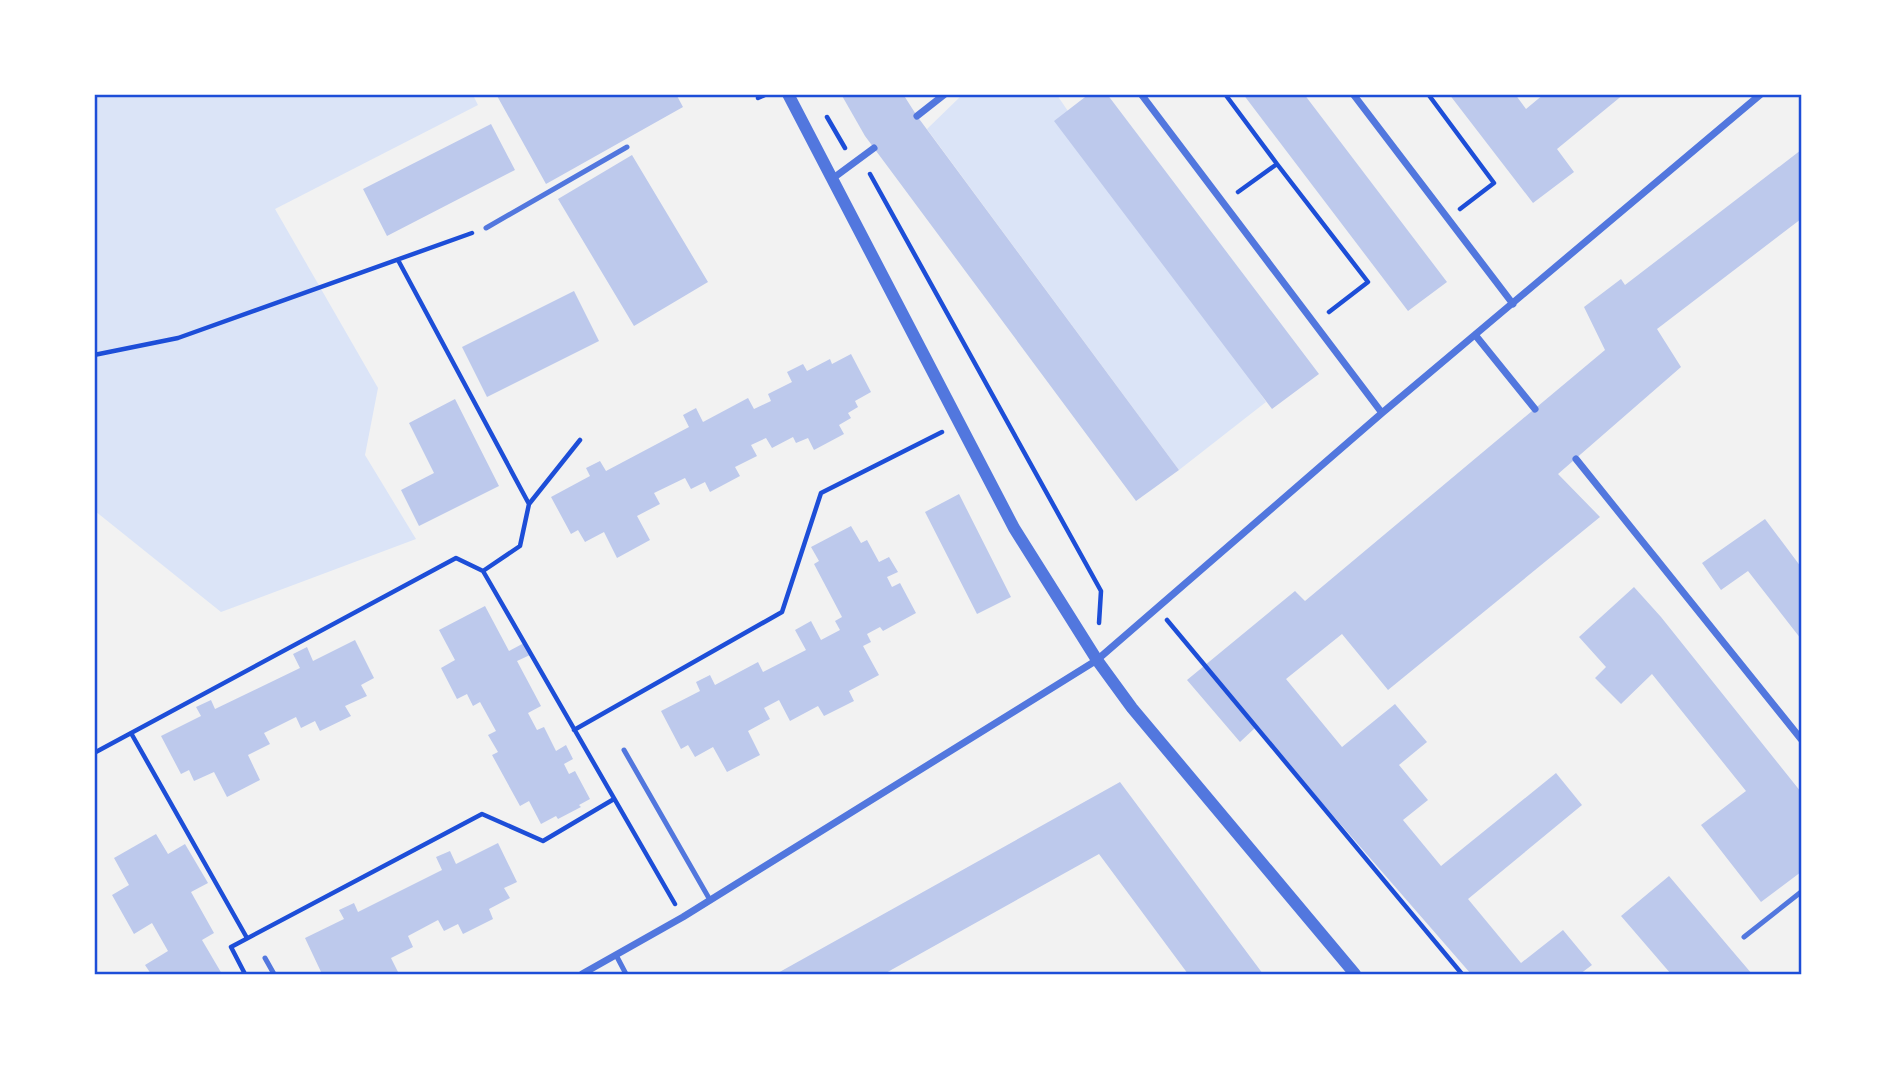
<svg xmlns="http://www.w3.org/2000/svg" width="1896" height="1069" font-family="'Noto Serif',serif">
<rect width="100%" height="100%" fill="#f2f2f2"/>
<!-- green -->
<path fill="#dbe4f7" d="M94,95H473L478,105L275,209L378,388L365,455L416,539L221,612L95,511Z
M962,95H1057L1266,402L1179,470L927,129Z"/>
<!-- building -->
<path fill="#bdc9ec" d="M496,94H676L683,107L546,184Z
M841,94H903L917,116L1179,470L1136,501L865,136Z
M1089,94H1107L1319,374L1272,409L1054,121Z
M1243,94H1304L1447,282L1408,311Z
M1449,94H1515L1526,109L1544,94H1624L1557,149L1574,172L1533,203Z
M491,124L515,170L387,236L363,189Z
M1801,150V219L1657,329L1681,367L1558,474L1600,517L1388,690L1342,634L1286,679L1342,747L1395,704L1427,742L1399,765L1428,800L1403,820L1441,866L1556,773L1582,805L1468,899L1521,963L1563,930L1592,965L1580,974H1471L1256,727L1240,742L1187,680L1295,591L1305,601L1605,350L1584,307L1621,279L1625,285Z
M632,155L708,282L634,326L558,199Z
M574,291L599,341L487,397L462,347Z
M851,354L871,392L855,401L858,407L848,413L851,418L839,425L844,434L814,450L808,438L796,443L793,437L772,448L766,438L751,445L757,456L735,467L740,476L710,492L705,482L691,489L685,478L654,493L660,504L637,516L650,540L617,558L604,532L585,542L578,530L571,534L551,497L590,476L586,468L600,461L606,471L689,427L683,415L696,408L703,422L748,398L754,409L771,401L768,394L792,382L787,372L803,364L807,371L830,359L832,364Z
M455,399L499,486L419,526L401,490L434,473L409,423Z
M959,494L1011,597L977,614L925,512Z
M1765,519L1801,567V639L1748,571L1721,590L1702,563Z
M851,526L861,543L867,540L879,562L889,557L898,572L887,577L892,587L900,583L916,613L883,631L880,627L867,634L871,642L863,646L879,675L849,691L854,701L824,716L818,706L790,721L779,700L764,708L770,719L748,731L760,755L727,772L713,747L695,757L688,745L681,749L661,711L700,691L696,682L710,675L715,685L758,662L763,672L806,650L795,630L811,621L821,640L840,630L835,621L842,617L814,564L819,561L811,547Z
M1634,587L1661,617L1801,792V872L1761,902L1701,825L1746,791L1652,674L1621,704L1595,678L1606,667L1579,637Z
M485,606L509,651L524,643L530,655L517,661L541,706L528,713L537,730L544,727L556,751L566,745L573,759L564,764L569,774L575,771L590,799L579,805L581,807L558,819L556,816L541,824L529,801L520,806L492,755L498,752L488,735L496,731L480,702L473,706L467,694L457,699L441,668L455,660L439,630Z
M355,640L374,678L361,685L367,696L345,706L351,716L320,731L315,721L301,728L296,717L264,733L270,744L248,755L260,780L227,797L214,772L194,781L189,770L181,774L161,736L201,716L196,707L211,700L215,709L300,668L293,654L307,647L313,661Z
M1120,782L1263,974H1188L1099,854L884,974H776Z
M156,834L168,854L185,844L208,883L191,892L214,933L202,940L222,974H151L145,965L168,951L152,923L134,934L112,895L129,885L114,858Z
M498,843L517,882L504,888L510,898L489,909L493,919L463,934L458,924L444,931L438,920L408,936L413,947L391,958L399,974H333L332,973L322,974L305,938L344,919L339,910L354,903L358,912L442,870L436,857L450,851L456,864Z
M1669,876L1729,947L1752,974H1671L1621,916Z"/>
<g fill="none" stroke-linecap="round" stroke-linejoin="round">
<!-- path -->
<path stroke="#1d4ed8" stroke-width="4.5" d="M1225,94L1277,164
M1428,94L1494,183L1460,209
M758,98L767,94
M827,117L845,148
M870,174L1101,591L1099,623
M1238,192L1277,164L1368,282L1329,312
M398,260L529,504L520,546L483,571L675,904
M94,355L178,338L472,233
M529,504L580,440
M1167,620L1462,974
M574,730L782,612L821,493L942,432
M131,733L247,938
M94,753L456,558L483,571
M245,974L231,947L482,814L543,841L614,799"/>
<!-- service -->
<path stroke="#5277de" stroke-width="5" d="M486,228L627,147
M624,750L710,900
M1744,937L1801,892
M616,955L626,974
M265,958L274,974"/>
<!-- minor -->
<path stroke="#5277de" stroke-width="7" d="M1141,94L1382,413
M1353,94L1513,304
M917,116L945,94
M832,179L874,148
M1476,336L1535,409
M1576,459L1801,739
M582,974L683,917L1097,660L1382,413L1761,94"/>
<!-- tertiary -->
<path stroke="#5277de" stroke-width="12" d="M788,94L1014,528L1097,660L1132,708L1355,974"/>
</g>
<!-- border -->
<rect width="1896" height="1069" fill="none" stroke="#ffffff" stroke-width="192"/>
<rect x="96" y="96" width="1704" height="877" fill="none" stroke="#1d4ed8" stroke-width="2.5"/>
</svg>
